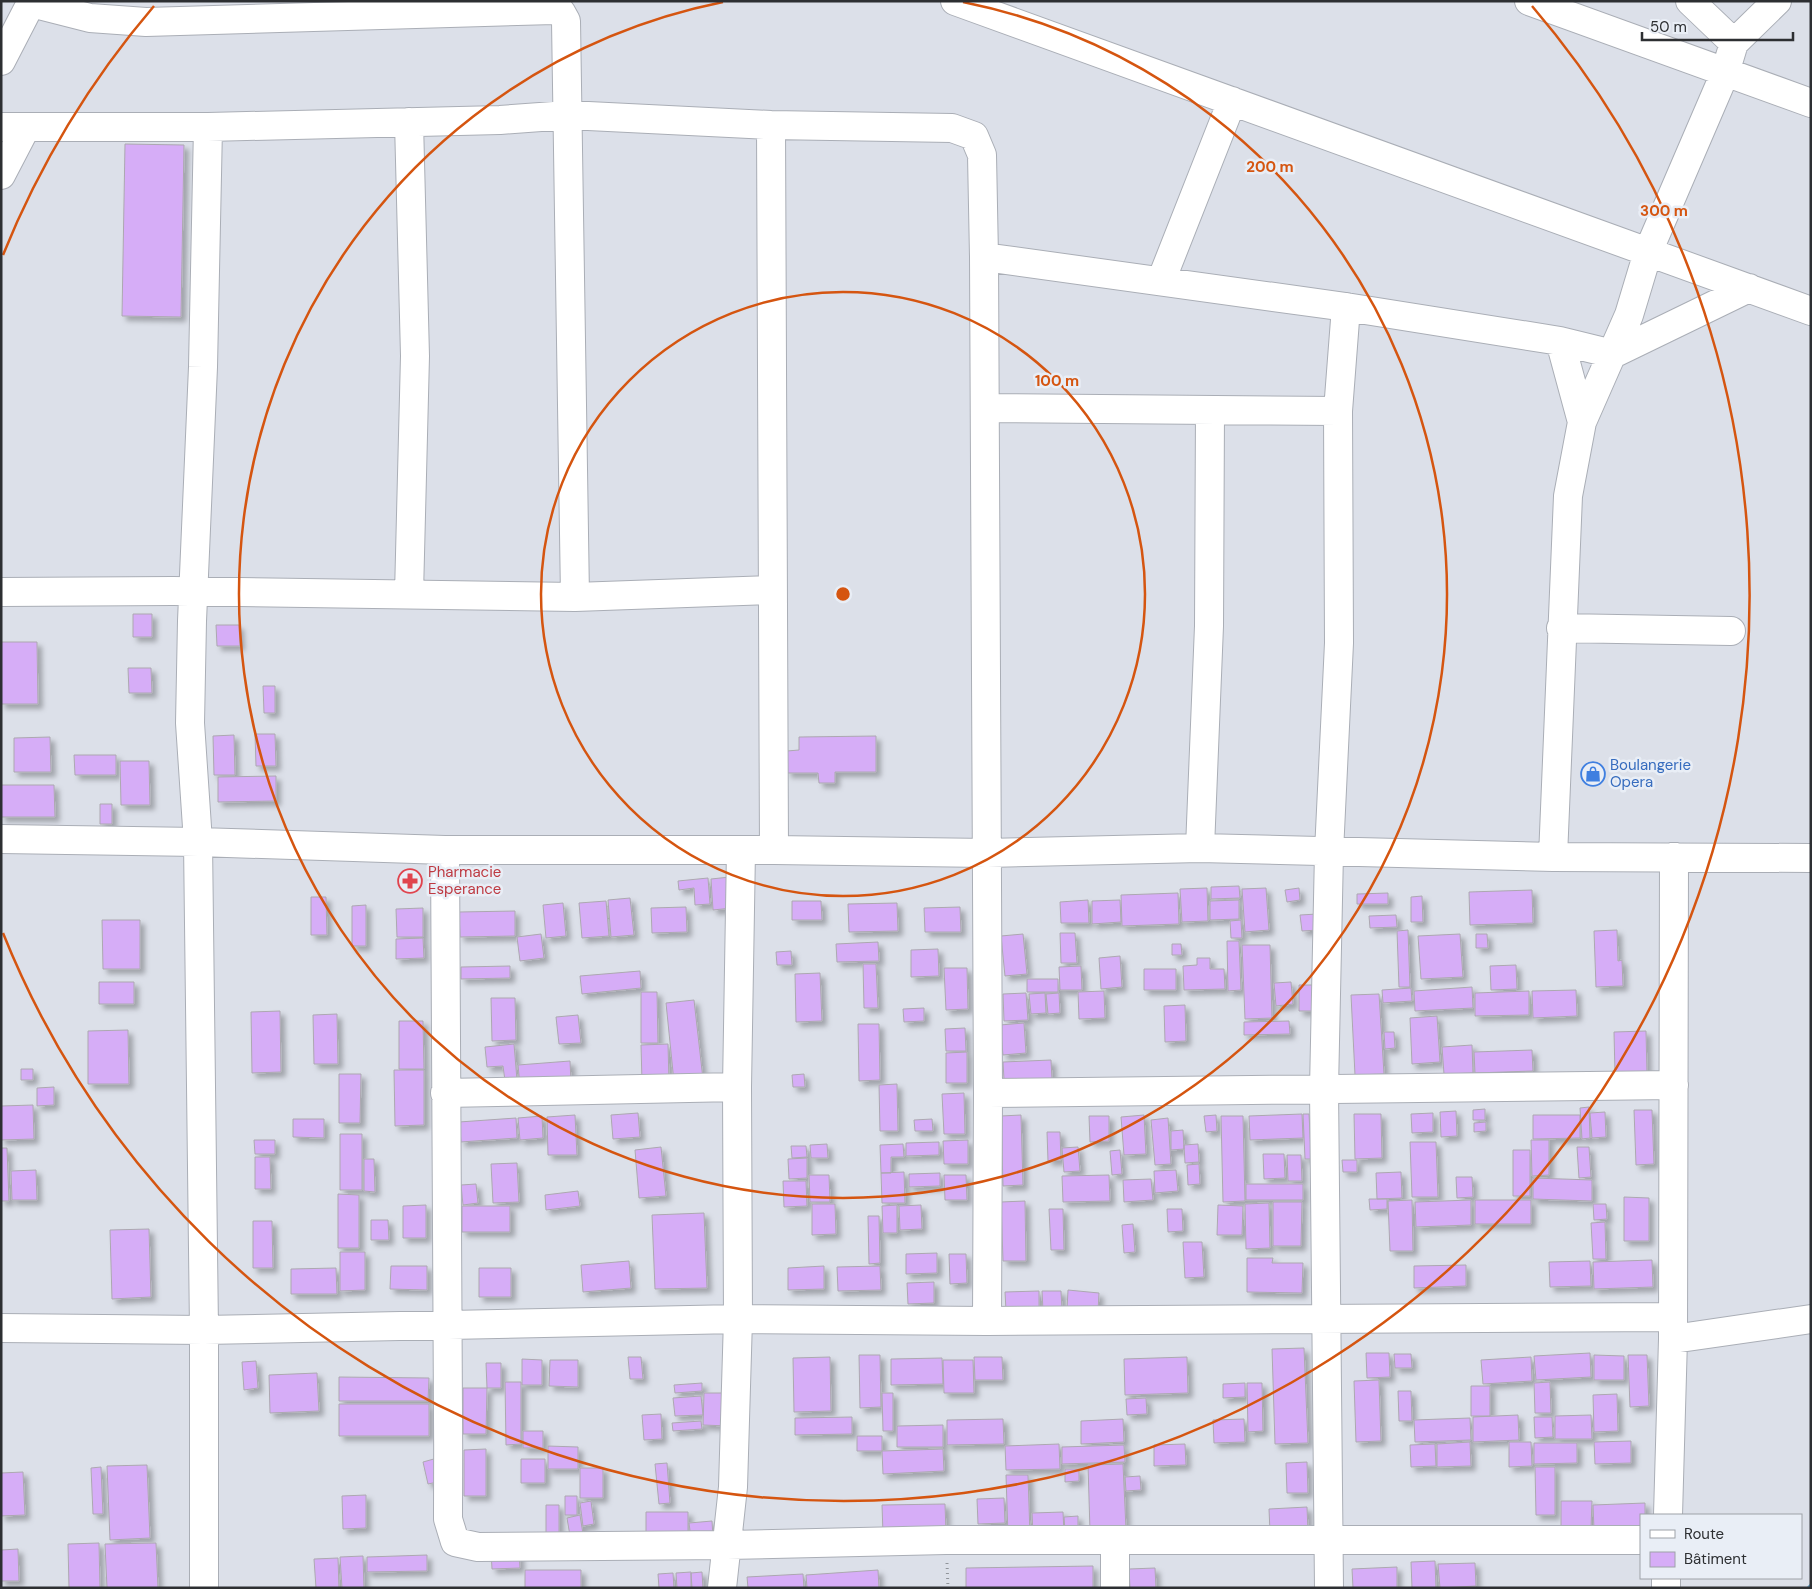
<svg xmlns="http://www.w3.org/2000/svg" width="1812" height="1589" font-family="'DM Sans',sans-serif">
<defs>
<filter id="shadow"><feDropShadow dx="4.5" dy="4.5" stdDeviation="2.5" flood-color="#0004"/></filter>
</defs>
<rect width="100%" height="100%" fill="#dce0e9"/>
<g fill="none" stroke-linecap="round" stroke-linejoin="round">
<!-- stream -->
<path stroke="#619ec2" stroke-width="6" d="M1810,1588L1811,1587"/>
</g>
<!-- building -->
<path fill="#d6adf7" stroke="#aca8b0" filter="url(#shadow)" d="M125,144L184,145L181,317L122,316Z
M133,614H152V637H133Z
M216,625H239L240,646H217Z
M1,642H37L38,704H1Z
M128,668H151L152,693H129Z
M263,686H275V713H264Z
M255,734H275L276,766H256Z
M234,735L235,775H214L213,736Z
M876,736V772H835V783H819L818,773H787V751L799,750V737Z
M50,737L51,772H14V738Z
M74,755H116V775H75Z
M120,761H149L150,805H121Z
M276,776V801L218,802V777Z
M1,785H54L55,817H1Z
M100,804H112V824H100Z
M730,877L732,908L713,910L711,879Z
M708,878L710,904L695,905L694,888L679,890L678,881Z
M1239,886L1240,898L1211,899V887Z
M1207,888L1208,921L1182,922L1180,889Z
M1266,888L1269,930L1245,932L1242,889Z
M1299,888L1300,900L1287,902L1285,890Z
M1532,890L1533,923L1470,925L1469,892Z
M1178,893L1179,924L1122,926L1121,895Z
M1388,893V904H1357V894Z
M1422,896L1423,922H1411V897Z
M311,897H326L327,935H311Z
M630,898L634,935L611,937L608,900Z
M1088,900L1089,923H1061L1060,902Z
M1120,900L1121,922L1092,924V901Z
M1239,900V919L1210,920V901Z
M606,901L609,936L582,938L579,903Z
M792,901H821L822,920H792Z
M563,903L566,936L546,938L543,905Z
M897,903L898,931L849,932L848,904Z
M366,905V946H352V906Z
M686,907L687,932L652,933L651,908Z
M960,907L961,932H925L924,908Z
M423,908V937H397L396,909Z
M515,911V936L460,937L459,912Z
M1317,914L1319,930L1302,931L1300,915Z
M1396,915L1397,927L1370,928L1369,916Z
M102,920H140V969H103Z
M1241,920L1242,938H1231L1230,921Z
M1408,930L1410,987H1399L1397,931Z
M1617,930L1618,961L1622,960L1623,986L1596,987L1594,931Z
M1060,933H1075L1077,963H1061Z
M541,934L544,958L520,961L517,937Z
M1023,934L1027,974L1005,976L1001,936Z
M1460,934L1463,977L1421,979L1418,936Z
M1476,934H1487L1488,948H1476Z
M423,938L424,958L396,959V939Z
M1227,941H1239L1241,990L1228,991Z
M878,942L879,961L837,962L836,944Z
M1172,944H1181L1182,955H1172Z
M1242,945H1270L1272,1018L1245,1019Z
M938,949L939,976L911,977V950Z
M791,951L792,965H777L776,952Z
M1120,956L1122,987L1101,989L1099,958Z
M1197,958H1210V969H1224L1225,989L1184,990L1183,966L1197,965Z
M863,964H876L878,1008H864Z
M1516,965L1517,989L1491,990L1490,966Z
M510,966V978L461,979V967Z
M1081,966L1082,990H1060L1059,967Z
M944,968H967L968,1009L946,1010Z
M1144,969H1176V990H1144Z
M640,971L641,988L582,994L580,976Z
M820,973L822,1021L796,1022L795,974Z
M1027,979H1058V992H1027Z
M99,982H134V1004H99Z
M1291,982L1293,1004L1276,1006L1274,983Z
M1299,985H1316V1011H1299Z
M1472,987L1473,1008L1415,1011L1414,991Z
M1411,988L1412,1001L1383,1003L1382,990Z
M1576,990L1577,1016L1533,1018L1532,991Z
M1104,991L1105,1018L1079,1019L1078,992Z
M1529,991V1015L1475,1016V993Z
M641,992H657L658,1043H641Z
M1026,993L1028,1020L1004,1021L1003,994Z
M1045,993L1046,1013L1031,1014L1029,994Z
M1059,993L1060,1013L1048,1014L1046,994Z
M1379,994L1384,1074L1355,1075L1351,995Z
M491,998H515L516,1040L492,1041Z
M694,1000L703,1079L674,1082L666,1003Z
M1185,1005L1186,1041L1165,1042L1164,1006Z
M924,1008V1021L904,1022L903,1009Z
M280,1011L281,1072L252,1073L251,1012Z
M337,1014L338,1064H314L313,1015Z
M578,1015L581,1043L559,1044L556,1017Z
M1437,1016L1440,1062L1412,1064L1410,1018Z
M399,1021H423L424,1069H399Z
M1289,1021L1290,1034L1244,1035V1022Z
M1024,1023L1026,1053L1003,1055L1000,1025Z
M858,1024H879L880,1080L859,1081Z
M965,1028L966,1051H946L945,1029Z
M128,1030L129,1084H88V1031Z
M1646,1031L1647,1073L1615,1074L1614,1032Z
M1384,1032H1394L1395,1048L1385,1049Z
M514,1044L517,1080L505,1081L503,1066L487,1067L485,1047Z
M668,1044L669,1082H642L641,1045Z
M1472,1045L1473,1073L1444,1074L1442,1047Z
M1532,1050L1533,1071L1475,1073L1474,1052Z
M967,1052V1083H946V1053Z
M1051,1060L1052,1079L1004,1080L1003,1062Z
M570,1061L571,1082L520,1086L518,1065Z
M21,1069H33V1080H21Z
M394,1070H424V1125L395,1126Z
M339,1074H361L360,1123H339Z
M804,1074L805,1087H793L792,1075Z
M897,1084L898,1131H880L879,1085Z
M54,1087V1105L37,1106V1088Z
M964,1093L965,1134H944L942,1094Z
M33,1105L34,1139L1,1140V1106Z
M1589,1107L1590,1138L1582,1139L1580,1108Z
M1485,1109V1120H1473V1110Z
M1634,1110H1652L1654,1164L1636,1165Z
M1456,1111L1457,1136L1441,1137L1440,1112Z
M1605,1112L1606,1137L1592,1138L1590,1113Z
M638,1113L640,1137L613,1139L611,1115Z
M1433,1113V1132L1412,1133L1411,1114Z
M1302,1114L1303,1138L1250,1140L1249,1116Z
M1303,1114H1309L1311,1152L1315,1159H1305Z
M1354,1114H1381L1382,1158L1355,1159Z
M575,1115L577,1155H548L547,1117Z
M1021,1115L1023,1185L1003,1186L1001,1116Z
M1144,1115L1146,1154L1124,1155L1121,1117Z
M1216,1115L1217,1131L1206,1132L1204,1116Z
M1533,1115H1580V1138L1533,1139Z
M542,1116L543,1138L520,1140L518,1118Z
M1089,1116H1109V1141L1090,1142Z
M1221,1116H1243L1245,1201L1223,1202Z
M516,1118L517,1138L461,1142L459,1122Z
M1168,1118L1171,1164L1155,1165L1151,1120Z
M293,1119H324V1138L293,1137Z
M932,1119L933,1131H915L914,1120Z
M1486,1122V1131L1474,1132V1123Z
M1183,1130L1184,1149L1171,1150V1131Z
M1047,1132H1060L1061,1160L1048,1161Z
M340,1134H362V1190H340Z
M254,1140H275V1154H255Z
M968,1140V1164H944L943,1141Z
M1531,1140H1549V1175L1532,1176Z
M939,1142V1155L906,1156V1143Z
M1410,1142H1436L1438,1197H1412Z
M827,1144L828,1158H811L810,1145Z
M903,1144L904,1157H891V1173H881L880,1145Z
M1198,1144L1199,1162L1185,1163L1184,1145Z
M791,1146H806L807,1157L792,1158Z
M661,1147L666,1196L639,1198L635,1150Z
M1078,1147L1080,1171L1064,1172L1062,1148Z
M1577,1147H1589L1591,1177L1579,1178Z
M1,1148H7L9,1201H1Z
M1120,1150L1122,1174L1112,1175L1110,1151Z
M1513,1150H1530V1196H1513Z
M1263,1154H1284L1285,1178L1264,1179Z
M1287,1155H1301L1302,1181H1288Z
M255,1157H270L271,1189H255Z
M807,1158V1178L789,1179L788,1159Z
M364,1159H374L375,1192L364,1191Z
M1342,1160H1357V1172H1343Z
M517,1163L519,1202L493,1203L491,1164Z
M1199,1164L1200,1184L1188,1185L1187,1165Z
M36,1170L37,1200H12L11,1171Z
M1176,1170L1178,1191L1155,1193L1154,1171Z
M904,1172L905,1203H882L881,1173Z
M1401,1172L1402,1198L1377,1199L1376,1173Z
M940,1173V1186L909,1187V1174Z
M809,1175H829L830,1202H810Z
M944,1175H966L967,1200H945Z
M1109,1175L1110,1201L1063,1202L1062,1176Z
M1456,1177H1472L1473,1197L1457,1198Z
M1533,1178L1592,1180V1201L1533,1199Z
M1151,1179L1153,1200L1124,1202L1123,1180Z
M783,1181H806L807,1206L784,1207Z
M476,1184L478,1203L463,1205L461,1185Z
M1246,1184H1303V1200H1246Z
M578,1191L580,1206L546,1210L545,1195Z
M338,1194L359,1195V1248H338Z
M1624,1197L1649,1198V1241H1624Z
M1369,1199H1387V1209L1370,1210Z
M1412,1200L1413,1251H1390L1388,1201Z
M1471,1200V1225L1416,1227L1415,1202Z
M1475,1200H1531V1224H1475Z
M1025,1201L1026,1261H1003L1001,1202Z
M1273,1202H1302L1301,1246H1273Z
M1269,1203L1270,1248L1246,1249L1245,1204Z
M812,1204H835L836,1234L812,1235Z
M1593,1204H1606L1607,1219L1594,1220Z
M426,1205V1238H403V1206Z
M897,1205V1233H883L882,1206Z
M921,1205L922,1229L900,1230L899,1206Z
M1218,1205L1243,1206L1242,1235H1217Z
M462,1206H510V1232H462Z
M1049,1209H1063L1064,1250H1051Z
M1167,1209H1182L1183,1231L1168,1232Z
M704,1213L707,1288L655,1289L652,1215Z
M868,1216H879L880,1263L869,1264Z
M371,1220H388L389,1240H371Z
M253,1221H272L273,1268H253Z
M1605,1222L1606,1259H1593L1591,1223Z
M1133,1224L1135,1252L1124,1253L1122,1225Z
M149,1229L151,1297L112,1299L110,1230Z
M1183,1242H1202L1204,1277L1185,1278Z
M340,1252H365V1290L340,1291Z
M937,1253V1273L906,1274V1254Z
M949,1254H966L967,1283L950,1284Z
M1247,1258H1273L1272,1263H1303L1302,1293L1247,1292Z
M1652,1260L1653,1287L1594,1289L1593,1262Z
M629,1261L631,1288L583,1292L581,1265Z
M1590,1261L1591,1286L1550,1287L1549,1262Z
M1466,1265V1286L1414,1288V1266Z
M391,1266H427V1290L390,1289Z
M824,1266V1289L788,1290V1268Z
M880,1266L881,1290L838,1291L837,1267Z
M336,1268L337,1294H291V1269Z
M479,1268H511V1297H479Z
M934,1282V1303L908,1304L907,1283Z
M1068,1290L1099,1293L1098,1312L1067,1309Z
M1039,1291V1310L1006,1311L1005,1292Z
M1042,1291H1061L1062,1310L1043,1311Z
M1304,1348L1308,1443L1275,1444L1272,1349Z
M1366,1353H1389L1390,1377L1367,1378Z
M1590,1353L1591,1377L1536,1380L1534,1356Z
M1394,1354H1411L1412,1368H1395Z
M859,1355H880L881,1407L860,1408Z
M1594,1355L1624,1356V1380H1594Z
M1628,1355H1647L1649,1406L1630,1407Z
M628,1357H641L643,1379H630Z
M830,1357L831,1411L794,1412L793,1358Z
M974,1357H1002L1003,1380H975Z
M1187,1357L1188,1393L1125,1395L1124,1359Z
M1531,1357L1532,1381L1483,1384L1481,1360Z
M942,1358L943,1384L891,1385V1359Z
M522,1359L542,1360V1385H522Z
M550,1360H578V1387L549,1386Z
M943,1360H973L974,1393H944Z
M256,1361L258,1388L244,1390L242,1362Z
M486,1363H501V1388H487Z
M317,1373L319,1411L270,1413L269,1375Z
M339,1377L429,1378L428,1401H339Z
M1379,1380L1381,1441L1356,1442L1354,1381Z
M505,1382H521V1444L506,1445Z
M1550,1382L1551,1413H1535L1534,1383Z
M702,1383V1391L675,1393L674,1385Z
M1245,1383V1397L1223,1398V1384Z
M1247,1383H1262L1263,1431L1248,1432Z
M1471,1386H1490V1416H1471Z
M463,1388H487L486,1434H463Z
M1398,1391H1411L1412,1421H1399Z
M704,1393H728V1426L703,1425Z
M882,1393H893V1431H883Z
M1617,1394L1618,1431L1594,1432L1593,1395Z
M701,1396L703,1415L675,1416L673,1398Z
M1146,1398L1147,1414L1127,1415L1126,1399Z
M339,1404H429V1436H339Z
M661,1414L662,1439L644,1440L642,1415Z
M1518,1415L1519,1440L1473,1442V1417Z
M1591,1415L1592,1439H1555V1416Z
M852,1417V1434L795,1435V1418Z
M1534,1417H1552L1553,1437L1535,1438Z
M1470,1418L1471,1440L1415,1442L1414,1420Z
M1003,1419L1004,1444L947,1445V1420Z
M1123,1419L1124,1442L1081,1444V1421Z
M1244,1419L1245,1442L1214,1443L1213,1420Z
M701,1421L702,1429L673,1431L672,1423Z
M943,1425V1447H897V1426Z
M523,1431H543V1448H523Z
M857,1436H882V1451H857Z
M1631,1441V1463L1595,1464L1594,1442Z
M1470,1442L1471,1466L1437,1467V1444Z
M1509,1442H1531L1532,1466L1509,1467Z
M1534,1443H1577V1463L1534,1464Z
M1059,1444L1060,1469L1006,1470L1005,1446Z
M1185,1444L1186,1465L1154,1466V1445Z
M1435,1444L1436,1466L1411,1467L1410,1445Z
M1124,1445L1125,1462L1062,1464V1447Z
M548,1446L578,1447V1469H548Z
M486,1449V1496H464V1450Z
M943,1449L944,1471L883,1474L882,1451Z
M441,1457L447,1480L428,1484L423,1462Z
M521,1459H545V1483H521Z
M1307,1462L1308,1493H1287L1286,1463Z
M667,1463L670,1503L659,1504L655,1464Z
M1123,1464L1126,1529L1090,1531L1088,1465Z
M147,1465L150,1538L110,1540L107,1466Z
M101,1467L103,1514H93L91,1468Z
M1535,1467H1555V1515H1536Z
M580,1468H603V1498H580Z
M1065,1469H1079V1481L1065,1482Z
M23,1472L25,1515L1,1516V1473Z
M1006,1475H1028L1030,1535L1008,1536Z
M1140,1476L1141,1490L1126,1491L1125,1477Z
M366,1495V1528L343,1529L342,1496Z
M565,1496H577V1515H565Z
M1004,1498L1005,1523L978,1524L977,1499Z
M591,1501L594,1524L583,1526L580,1503Z
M1561,1501H1592L1591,1528H1561Z
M1645,1503V1515H1641V1528L1594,1530L1593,1505Z
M945,1504L946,1532L883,1534L882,1505Z
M546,1505H559V1539H546Z
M1307,1507L1308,1531L1270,1532L1269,1509Z
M646,1512H688V1538H646Z
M1063,1512L1064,1533L1033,1534L1032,1513Z
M580,1515L583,1534L570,1536L567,1518Z
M1078,1516V1530L1065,1531L1064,1517Z
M712,1521L713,1537L691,1538L689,1523Z
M99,1543L100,1588H69L68,1544Z
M156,1543L158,1588H107L105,1544Z
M18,1549L19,1581H1V1550Z
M519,1550L520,1568L492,1569L491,1551Z
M427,1555V1571L367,1572V1557Z
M363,1556L364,1588H342L340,1557Z
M338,1558L339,1588H316L314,1559Z
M1435,1561L1436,1588H1412L1411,1562Z
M1475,1563L1476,1586L1440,1588L1438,1564Z
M1093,1566V1588H966V1568Z
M1397,1567V1588H1353L1352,1569Z
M1155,1568L1156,1588H1130L1129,1569Z
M525,1570H581V1588H525Z
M878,1570L879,1588H807L806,1575Z
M691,1572V1588H677L676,1573Z
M702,1572L703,1588H692L691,1573Z
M673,1573L674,1588H659L658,1574Z
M803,1574L804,1588H748L747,1577Z"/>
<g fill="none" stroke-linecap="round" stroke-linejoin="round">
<!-- minor casing -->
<g stroke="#aaaeb6" stroke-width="30">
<path id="minor" d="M955,1L1811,311
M1529,1L1811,103
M1690,1L1734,43
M31,3L90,18L146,22L554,10L561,12L566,21L575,597
M409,122L415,356L409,594
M771,125L774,850
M1,127H208L500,120L568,115L771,125L952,128L974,136L982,155L984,257L988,1093L987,1321
M1,175L26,127
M984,257L1346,307L1560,341L1613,354L1749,288
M1161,281L1232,101
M1560,341L1582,422
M985,408L1338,411
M1,592L173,591L575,597L772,590
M1561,628L1731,631
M1,839L198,842L445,850H774L987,853L1200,848L1553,857L1811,858
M1200,848L1209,626L1210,410
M445,850C445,1073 449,1296 448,1519L455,1542L478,1547L727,1545L946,1540H1641
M1553,857L1568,496L1582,422L1629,315L1648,252L1725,73L1734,43L1777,1
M445,1093L737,1087
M988,1093L1674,1085
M1,1328L204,1330L738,1319L987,1321L1673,1317
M1673,1339L1811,1319
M1668,1515L1673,1339L1674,857
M1115,1541V1588
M204,1588V1330L198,842L190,723L192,621L203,367L208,127
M722,1588L733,1487L738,1319L737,1087L741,850
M1329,1588L1324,1089L1329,852L1339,643L1338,411L1346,307
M1666,1588V1578"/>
</g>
<!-- major casing -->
<g stroke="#aaaeb6" stroke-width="30">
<path id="major" d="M1,61L32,1"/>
</g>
<!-- path -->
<path stroke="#90949a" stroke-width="3" stroke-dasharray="1 4" stroke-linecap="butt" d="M947,1563L948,1588"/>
<!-- minor -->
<use href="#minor" stroke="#fff" stroke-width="28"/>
<!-- major -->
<use href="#major" stroke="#fff" stroke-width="28"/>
</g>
<!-- distance rings -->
<g fill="none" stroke="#d55510" stroke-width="2.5">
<circle cx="843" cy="594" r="302"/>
<path d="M963 2A604 604 0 1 1 723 2"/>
<path d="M3 255A906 906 0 0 1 154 6M1532 6A906 906 0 1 1 3 933"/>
</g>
<!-- icons -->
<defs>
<g id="shop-ring" transform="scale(1.25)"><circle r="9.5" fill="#e9eef6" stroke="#3f7fe0" stroke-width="1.5"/><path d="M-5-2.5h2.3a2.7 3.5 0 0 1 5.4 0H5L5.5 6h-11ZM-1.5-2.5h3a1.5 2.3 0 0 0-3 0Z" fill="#3f7fe0"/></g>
<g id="pharmacy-ring" transform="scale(1.25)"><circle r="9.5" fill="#e9eef6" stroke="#e0444e" stroke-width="1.5"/><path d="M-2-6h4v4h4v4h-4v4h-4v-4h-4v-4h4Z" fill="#e0444e"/></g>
</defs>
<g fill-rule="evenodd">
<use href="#shop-ring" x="1593" y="774"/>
<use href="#pharmacy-ring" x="410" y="881"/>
</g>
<g text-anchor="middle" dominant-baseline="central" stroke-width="5" stroke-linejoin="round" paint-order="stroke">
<!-- shop labels -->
<g font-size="15" fill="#366cbe" stroke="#e9eef6" text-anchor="start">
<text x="1610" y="765">Boulangerie<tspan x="1610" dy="17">Opera</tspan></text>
</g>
<!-- health labels -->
<g font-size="15" fill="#be3a42" stroke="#e9eef6" text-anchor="start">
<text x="428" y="872">Pharmacie<tspan x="428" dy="17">Esperance</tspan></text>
</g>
</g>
<circle cx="843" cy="594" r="8" fill="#d55510" stroke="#e9eef6" stroke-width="2.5"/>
<g font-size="15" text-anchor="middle" font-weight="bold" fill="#d55510" stroke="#e9eef6" stroke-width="5" stroke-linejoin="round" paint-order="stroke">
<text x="1270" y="172">200 m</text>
<text x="1664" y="216">300 m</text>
<text x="1057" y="386">100 m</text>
</g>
<!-- border -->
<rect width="1812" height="1589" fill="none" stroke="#2d2f32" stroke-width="5"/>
<!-- legend -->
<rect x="1640" y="1514" width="162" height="65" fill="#e9eef6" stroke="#9ea2a8"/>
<rect x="1650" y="1530" width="25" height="8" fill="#ffffff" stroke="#9ea2a8"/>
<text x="1684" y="1539" font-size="15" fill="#2d2f32">Route</text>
<rect x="1650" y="1552" width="25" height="15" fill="#d6adf7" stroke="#9ea2a8"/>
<text x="1684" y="1564" font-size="15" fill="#2d2f32">Bâtiment</text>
<!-- scale -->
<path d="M1642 32v8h151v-8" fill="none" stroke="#2d2f32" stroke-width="2.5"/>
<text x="1650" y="32" font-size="15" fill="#2d2f32" stroke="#e9eef6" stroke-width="4" paint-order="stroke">50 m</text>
</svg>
